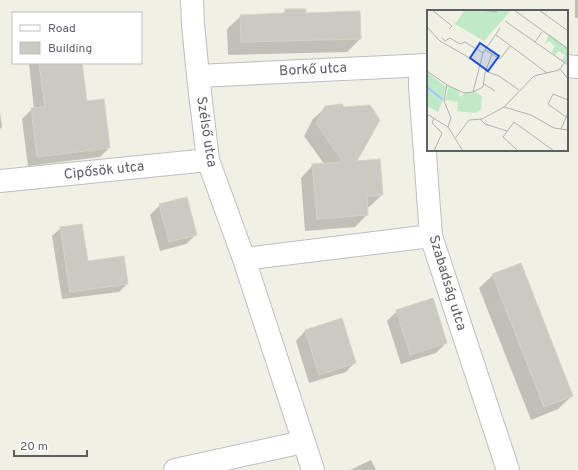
<svg xmlns="http://www.w3.org/2000/svg" width="578" height="470" font-family="Overpass,sans-serif">
<rect width="100%" height="100%" fill="#f0f0e5"/>
<!-- shadow -->
<path fill="#0003" d="M561,0H578V18H575V0Z
M286,10L305,14L360,39L347,52L228,55L227,29L241,16L281,15Z
M29,63H81L86,102L109,148L100,157L28,166L22,119L32,109H34Z
M326,107L355,162L382,195L369,207H367V215L355,227L305,231L301,178L313,165H325L304,136L313,119Z
M0,113L2,127L0,129Z
M160,205L196,235L186,244L160,251L150,215Z
M61,228L87,262L127,284L119,292L62,299L52,236Z
M493,275L572,396L558,409L531,420L479,288Z
M397,311L446,343L436,353L401,364L387,321Z
M305,331L355,362L346,372L309,383L296,341Z
M371,460L376,470H350Z"/>
<!-- building -->
<path fill="#cbcac2" stroke="#d5d3c3" d="M285,9H306V13L360,11L361,39L241,42L240,15L285,13Z
M39,63H82L87,101L104,99L110,148L37,157L31,108L45,107Z
M342,104L344,107L370,105L380,120L357,161L380,159L383,195L367,196L368,215L317,219L312,164L343,162L316,123L325,106Z
M187,197L197,235L169,242L159,204Z
M82,224L88,261L124,256L128,284L70,292L60,227Z
M521,263L573,396L544,407L492,274Z
M433,298L447,343L410,355L396,310Z
M342,318L356,363L319,375L305,330Z"/>
<g fill="none" stroke-linecap="round" stroke-linejoin="round">
<!-- street casing -->
<g stroke="#bcbec4" stroke-width="24">
<path id="street" d="M192,0L193,24L198,76L208,160L244,259L313,470
M420,65V86L431,236L508,470
M567,66L578,67
M198,76L428,65
M0,181L208,160
M244,259L431,236
M175,470L303,442"/>
</g>
<!-- street -->
<use href="#street" stroke="#fff" stroke-width="22"/>
</g>
<g text-anchor="middle" dominant-baseline="central" stroke-width="3.5" stroke-linejoin="round" paint-order="stroke">
<!-- street labels -->
<g font-size="14" fill="#5d5f66" stroke="#fff">
<text transform="translate(313 70) rotate(-3)">Borkő utca</text>
<text transform="translate(206 132) rotate(81)">Szélső utca</text>
<text transform="translate(104 171) rotate(-6)">Cipősök utca</text>
<text transform="translate(447 283) rotate(73)">Szabadság utca</text>
</g>
</g>
<!-- overview -->
<g transform="translate(427 10)">
<rect width="141" height="141" fill="#f0f0e5"/>
<path d="M38,0L67,1L84,0L57,31L28,14ZM122,24L141,38V47L137,52L135,50L138,45L131,41L128,46L125,42L128,36L122,31L118,34ZM0,62L20,78L11,102L0,96ZM22,76L32,81L33,87L38,83L47,81L55,86L54,99L48,103L30,101L31,92L18,90Z" fill="#c0e9c8"/>
<path fill="none" stroke="#a6c8ff" stroke-width="2" d="M0,77L16,90"/>
<path fill="none" stroke="#b1b2ae" stroke-width="1" d="M5,0L25,16L22,19M53,0L70,2M87,0L141,39M112,0L141,21M78,11L141,55M0,17L13,31L53,54M69,25L120,63M15,28L18,31L23,28L33,34L38,32L56,43M108,32L115,22M58,40L73,49L83,36M133,59L141,69M0,61L20,75L37,83L46,82L56,77L58,63L65,44M58,61L72,66L92,80M57,74L68,81M20,75L17,91L24,108L21,117M46,82L56,43L73,18M77,97L104,105L127,118L141,120M0,104L21,117L36,141M139,107L121,94L126,84L141,90M53,109L58,114L80,121M134,119L141,103M29,127L42,110L55,109L77,97L107,66L132,60L141,48M7,141L15,123L5,113L7,108M91,141L76,127L87,112L127,141"/>
<path fill="#1d4ed8" fill-opacity="0.15" stroke="#1d4ed8" stroke-width="2" d="M53,33L72,46L61,61L43,48Z"/>
<rect width="141" height="141" fill="none" stroke="#5d5f66" stroke-width="2"/>
</g>
<!-- legend -->
<rect x="12" y="12" width="130" height="52" fill="#ffffff" stroke="#bebfc2"/>
<rect x="20" y="25" width="20" height="6" fill="#ffffff" stroke="#bebfc2"/>
<text x="48" y="32" font-size="12" fill="#5d5f66">Road</text>
<rect x="20" y="42" width="20" height="12" fill="#cbcac2" stroke="#bebfc2"/>
<text x="48" y="52" font-size="12" fill="#5d5f66">Building</text>
<!-- scale -->
<path d="M14 450v6h73v-6" fill="none" stroke="#5d5f66" stroke-width="2"/>
<text x="20" y="450" font-size="12" fill="#5d5f66" stroke="#ffffff" stroke-width="3" paint-order="stroke">20 m</text>
</svg>
